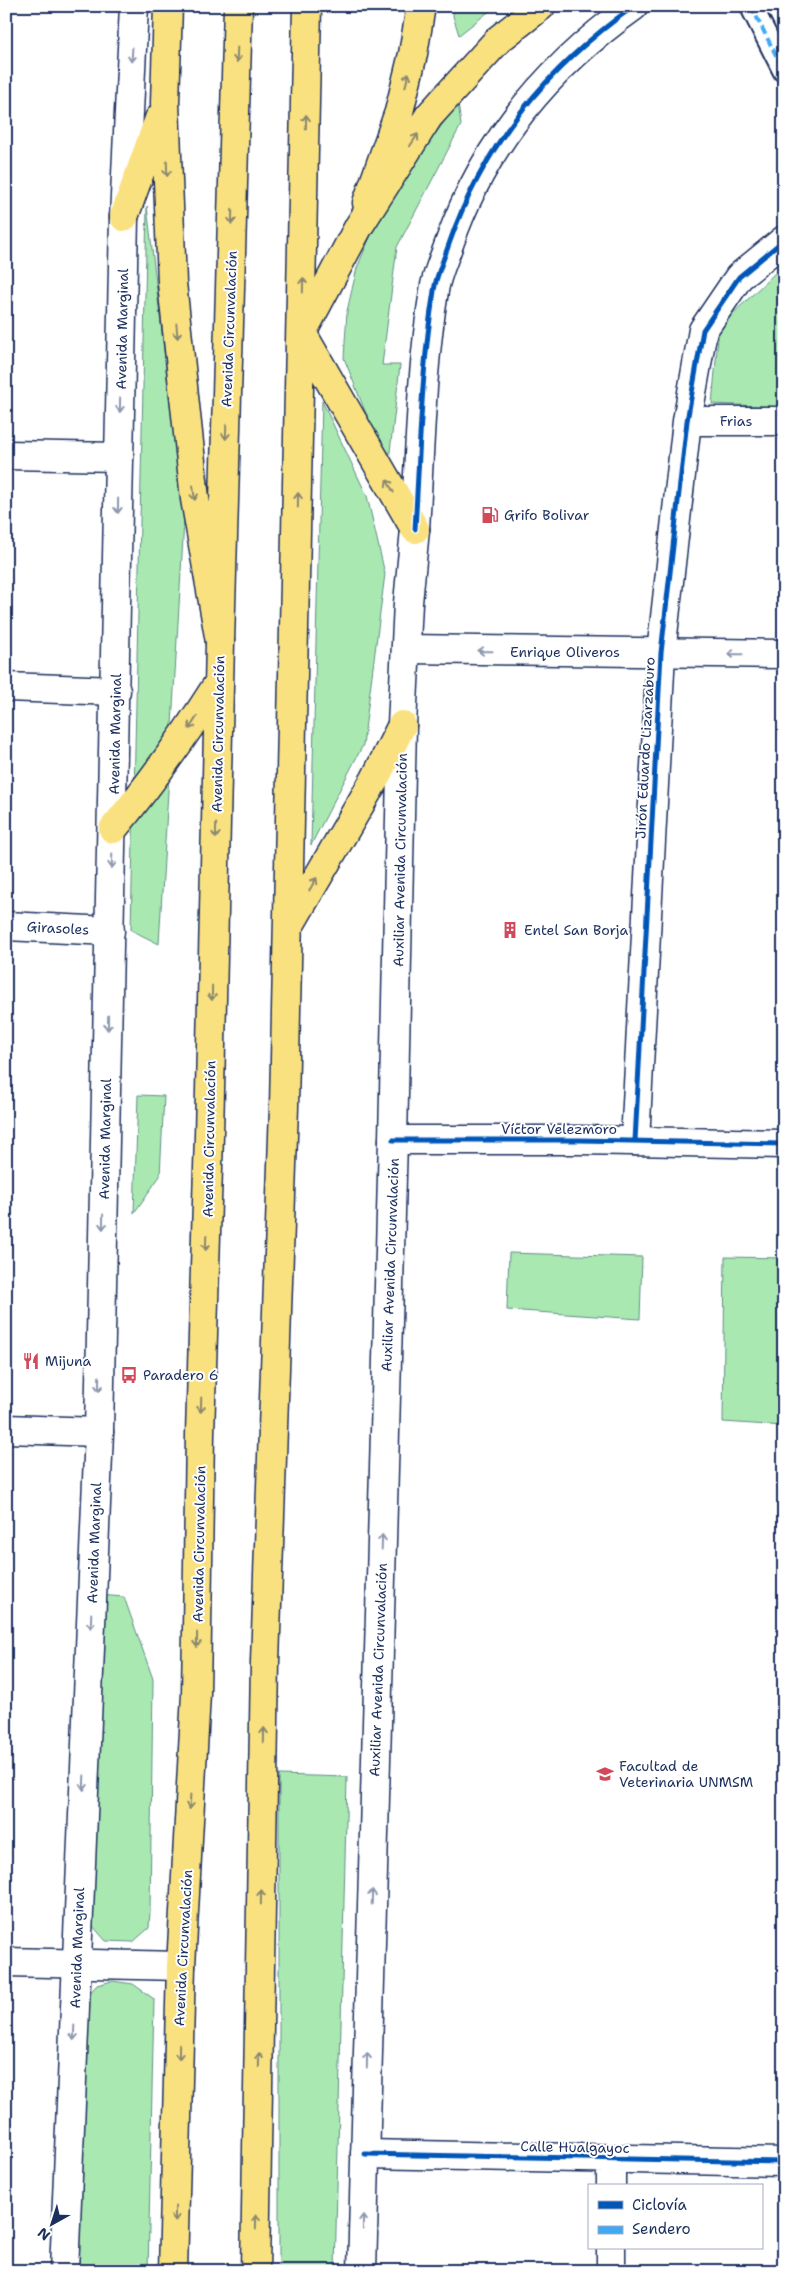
<svg xmlns="http://www.w3.org/2000/svg" width="790" height="2277" font-family="'Shantell Sans',sans-serif">
<rect width="100%" height="100%" fill="#fff"/>
<filter id="ink" filterUnits="userSpaceOnUse"><feTurbulence type="fractalNoise" baseFrequency=".02" numOctaves="2"/><feDisplacementMap in="SourceGraphic" scale="10" xChannelSelector="R" yChannelSelector="G"/><feConvolveMatrix kernelMatrix="1 2 1 2 8 2 1 2 1" color-interpolation-filters="sRGB"/></filter>
<g filter="url(#ink)">
<!-- green -->
<path fill="#a9e9b1" stroke="#628c88" d="M454,6H496L459,35L453,16Z
M458,103L461,125L397,247L382,365H400L388,469L344,358L347,311L357,268L370,237L413,164Z
M147,206L184,521L159,944L131,930Z
M784,267V407L712,404L719,327L775,273Z
M322,401L367,496L385,574L363,745L311,845Z
M138,1095L164,1096L160,1176L134,1213Z
M509,1253L642,1257L640,1319L507,1310Z
M725,1257L784,1258V1426L723,1422Z
M99,1595L124,1597L153,1679L150,1911L149,1928L133,1942L106,1941L91,1924Z
M279,1775L347,1777L335,2271H279Z
M112,1981L133,1984L154,1999L148,2271H75L83,2000L97,1985Z"/>
<g fill="none" stroke-linecap="round" stroke-linejoin="round">
<!-- pedestrian casing -->
<g stroke="#1b2f5e" stroke-width="25">
<path id="pedestrian" d="M751,6L784,71"/>
</g>
<!-- minor casing -->
<g stroke="#1b2f5e" stroke-width="31">
<path id="minor" d="M687,421H784
M6,455L119,457
M415,529C420,450 421,369 434,291C436,275 444,259 449,244C484,143 548,67 634,6
M6,687L116,691
M6,926L110,931
M635,1141L661,653L687,421L703,330L739,277L784,240
M6,1962L181,1966
M365,2154L784,2162
M611,2186V2159
M611,2271V2248"/>
</g>
<!-- tertiary casing -->
<g stroke="#1b2f5e" stroke-width="31">
<path id="tertiary" d="M407,649L784,654
M393,1140H579L784,1144
M6,1429L99,1432"/>
</g>
<!-- secondary casing -->
<g stroke="#1b2f5e" stroke-width="31">
<path id="secondary" d="M64,2271L99,1432L124,217L134,6
M362,2271L393,1140L402,725L408,603L415,529"/>
</g>
<!-- primary casing -->
<g stroke="#1b2f5e" stroke-width="31">
<path id="primary" d="M367,203L399,112L413,54L421,6
M302,333L415,529
M113,829C152,782 186,734 219,682
M291,923L375,779L402,725
M173,2271L181,1966L196,1694L200,1434L209,1135L220,642L238,6
M255,2271L265,1662L284,1107L307,6"/>
</g>
<!-- motorway casing -->
<g stroke="#1b2f5e" stroke-width="31">
<path id="motorway" d="M168,6L165,103L172,283L195,499L220,642
M124,217L159,119
M302,333L359,226L429,116L499,39L541,6"/>
</g>
<!-- pedestrian -->
<use href="#pedestrian" stroke="#fff" stroke-width="21"/>
<!-- minor -->
<use href="#minor" stroke="#fff" stroke-width="28"/>
<!-- tertiary -->
<use href="#tertiary" stroke="#fff" stroke-width="28"/>
<!-- secondary -->
<use href="#secondary" stroke="#fff" stroke-width="28"/>
<!-- primary -->
<use href="#primary" stroke="#fae180" stroke-width="28"/>
<!-- motorway -->
<use href="#motorway" stroke="#fae180" stroke-width="28"/>
<!-- quiet -->
<path stroke="#3fa9f5" stroke-width="4" stroke-dasharray="8 4" stroke-linecap="butt" d="M751,6L784,71"/>
<!-- cycleway casing -->
<g stroke="#fff" stroke-width="8">
<path id="cycleway" d="M415,529C420,450 421,369 434,291C436,275 444,259 449,244C484,143 548,67 634,6
M393,1140H579L784,1144
M635,1141L661,653L687,421L703,330L739,277L784,240
M365,2154L784,2162"/>
</g>
<!-- cycleway -->
<use href="#cycleway" stroke="#0057b8" stroke-width="5"/>
</g>
<!-- one-way arrows -->
<defs><path id="oneway-shaft" d="M-6 0H5M1.5-3L5.5 0L1.5 3" fill="none" stroke-width="1.6" stroke-linecap="round" stroke-linejoin="round" transform="scale(1.25)"/></defs>
<g stroke="#8d97ae">
<use href="#oneway-shaft" transform="translate(132 55) rotate(93)"/>
<use href="#oneway-shaft" transform="translate(120 405) rotate(91)"/>
<use href="#oneway-shaft" transform="translate(118 506) rotate(91)"/>
<use href="#oneway-shaft" transform="translate(485 651) rotate(-179)"/>
<use href="#oneway-shaft" transform="translate(735 654) rotate(-179)"/>
<use href="#oneway-shaft" transform="translate(112 861) rotate(92)"/>
<use href="#oneway-shaft" transform="translate(108 1023) rotate(91)"/>
<use href="#oneway-shaft" transform="translate(103 1222) rotate(91)"/>
<use href="#oneway-shaft" transform="translate(99 1384) rotate(91)"/>
<use href="#oneway-shaft" transform="translate(382 1542) rotate(-88)"/>
<use href="#oneway-shaft" transform="translate(91 1621) rotate(92)"/>
<use href="#oneway-shaft" transform="translate(84 1783) rotate(92)"/>
<use href="#oneway-shaft" transform="translate(372 1897) rotate(-88)"/>
<use href="#oneway-shaft" transform="translate(74 2033) rotate(92)"/>
<use href="#oneway-shaft" transform="translate(367 2060) rotate(-89)"/>
<use href="#oneway-shaft" transform="translate(363 2222) rotate(-89)"/>
</g>
<g stroke="#8a886f">
<use href="#oneway-shaft" transform="translate(237 55) rotate(92)"/>
<use href="#oneway-shaft" transform="translate(407 80) rotate(-76)"/>
<use href="#oneway-shaft" transform="translate(306 122) rotate(-89)"/>
<use href="#oneway-shaft" transform="translate(414 140) rotate(-57)"/>
<use href="#oneway-shaft" transform="translate(167 169) rotate(88)"/>
<use href="#oneway-shaft" transform="translate(232 217) rotate(92)"/>
<use href="#oneway-shaft" transform="translate(303 285) rotate(-89)"/>
<use href="#oneway-shaft" transform="translate(177 331) rotate(85)"/>
<use href="#oneway-shaft" transform="translate(226 432) rotate(92)"/>
<use href="#oneway-shaft" transform="translate(390 486) rotate(-120)"/>
<use href="#oneway-shaft" transform="translate(194 493) rotate(83)"/>
<use href="#oneway-shaft" transform="translate(298 500) rotate(-89)"/>
<use href="#oneway-shaft" transform="translate(193 723) rotate(122)"/>
<use href="#oneway-shaft" transform="translate(216 831) rotate(91)"/>
<use href="#oneway-shaft" transform="translate(313 884) rotate(-60)"/>
<use href="#oneway-shaft" transform="translate(212 993) rotate(91)"/>
<use href="#oneway-shaft" transform="translate(206 1243) rotate(92)"/>
<use href="#oneway-shaft" transform="translate(201 1405) rotate(92)"/>
<use href="#oneway-shaft" transform="translate(197 1640) rotate(91)"/>
<use href="#oneway-shaft" transform="translate(264 1735) rotate(-89)"/>
<use href="#oneway-shaft" transform="translate(190 1802) rotate(93)"/>
<use href="#oneway-shaft" transform="translate(261 1897) rotate(-89)"/>
<use href="#oneway-shaft" transform="translate(179 2052) rotate(91)"/>
<use href="#oneway-shaft" transform="translate(259 2060) rotate(-89)"/>
<use href="#oneway-shaft" transform="translate(175 2214) rotate(91)"/>
<use href="#oneway-shaft" transform="translate(256 2222) rotate(-89)"/>
</g>
</g>
<!-- icons -->
<defs>
<g id="fuel-bare" transform="scale(1.35)"><path d="M-5.5-6h7V0h2V4h1.3V-2.5L3-4.5l.8-.8L6-3V5H2.5V1h-1V6h-7ZM-4.2-4.7v3.2H.2V-4.7Z" fill="#d1495b" stroke="#fff" stroke-width="2.5" paint-order="stroke"/></g>
<g id="building-bare" transform="scale(1.35)"><path d="M-4-6H4V6H1V3H-1V6H-4ZM-2.5-4.3h1.7v1.8h-1.7ZM.8-4.3h1.7v1.8H.8ZM-2.5-1h1.7V.8h-1.7ZM.8-1h1.7V.8H.8Z" fill="#d1495b" stroke="#fff" stroke-width="2.5" paint-order="stroke"/></g>
<g id="restaurant-bare" transform="scale(1.35)"><path d="M-5-6h1v4h1v-4h1v4h1v-4h1v5L-1.5 .5V6h-2V.5L-5-1ZM5-6V6H3V1.5H1.5Q1.5-4 5-6Z" fill="#d1495b" stroke="#fff" stroke-width="2.5" paint-order="stroke"/></g>
<g id="bus-bare" transform="scale(1.35)"><path d="M-5-6H5V4H4V6H2V4H-2V6H-4V4H-5ZM-3.5-4V0h7V-4ZM-3.5 1.2v1.5H-2V1.2ZM2 1.2v1.5H3.5V1.2Z" fill="#d1495b" stroke="#fff" stroke-width="2.5" paint-order="stroke"/></g>
<g id="university-bare" transform="scale(1.35)"><path d="M0-5L7-2L0 1L-7-2ZM-4 1L0 2.5L4 1V4Q0 6-4 4Z" fill="#d1495b" stroke="#fff" stroke-width="2.5" paint-order="stroke"/></g>
</defs>
<g fill-rule="evenodd">
<use href="#fuel-bare" x="490" y="515"/>
<use href="#building-bare" x="510" y="930"/>
<use href="#restaurant-bare" x="31" y="1361"/>
<use href="#bus-bare" x="129" y="1375"/>
<use href="#university-bare" x="605" y="1774"/>
</g>
<g text-anchor="middle" dominant-baseline="central" stroke-width="4" stroke-linejoin="round" paint-order="stroke">
<!-- street labels -->
<g font-size="14" fill="#1b2f5e" stroke="#fff">
<text transform="translate(122 329) rotate(-89)">Avenida Marginal</text>
<text transform="translate(229 329) rotate(-88)">Avenida Circunvalación</text>
<text x="736" y="421">Frias</text>
<text x="565" y="652">Enrique Oliveros</text>
<text transform="translate(115 734) rotate(-89)">Avenida Marginal</text>
<text transform="translate(218 734) rotate(-89)">Avenida Circunvalación</text>
<text transform="translate(645 748) rotate(-87)">Jirón Eduardo Lizarzaburo</text>
<text transform="translate(400 860) rotate(-89)">Auxiliar Avenida Circunvalación</text>
<text transform="translate(58 928) rotate(3)">Girasoles</text>
<text x="559" y="1129">Víctor Velezmoro</text>
<text transform="translate(105 1139) rotate(-89)">Avenida Marginal</text>
<text transform="translate(209 1139) rotate(-89)">Avenida Circunvalación</text>
<text transform="translate(390 1265) rotate(-88)">Auxiliar Avenida Circunvalación</text>
<text transform="translate(94 1543) rotate(-88)">Avenida Marginal</text>
<text transform="translate(199 1544) rotate(-89)">Avenida Circunvalación</text>
<text transform="translate(378 1670) rotate(-88)">Auxiliar Avenida Circunvalación</text>
<text transform="translate(77 1948) rotate(-88)">Avenida Marginal</text>
<text transform="translate(183 1948) rotate(-87)">Avenida Circunvalación</text>
<text transform="translate(575 2147) rotate(1)">Calle Hualgayoc</text>
</g>
<!-- poi labels -->
<g font-size="14" fill="#1b2f5e" stroke="#fff" text-anchor="start">
<text x="504" y="515">Grifo Bolivar</text>
<text x="524" y="930">Entel San Borja</text>
<text x="45" y="1361">Mijuna</text>
<text x="143" y="1375">Paradero 6</text>
<text x="619" y="1766">Facultad de<tspan x="619" dy="16">Veterinaria UNMSM</tspan></text>
</g>
</g>
<!-- margin -->
<rect width="790" height="2277" fill="none" stroke="#fff" stroke-width="25"/>
<rect x="12" y="12" width="765" height="2252" fill="none" stroke="#1b2f5e" stroke-width="2" filter="url(#ink)"/>
<!-- legend -->
<rect x="588" y="2184" width="175" height="65" fill="#ffffff" stroke="#a4acbf"/>
<rect x="598" y="2201" width="25" height="8" fill="#0057b8" stroke="#a4acbf"/>
<text x="632" y="2210" font-size="15" fill="#1b2f5e">Ciclovía</text>
<rect x="598" y="2226" width="25" height="8" fill="#3fa9f5" stroke="#a4acbf"/>
<text x="632" y="2234" font-size="15" fill="#1b2f5e">Sendero</text>
<!-- north arrow -->
<g transform="translate(52 2224) rotate(219)" stroke="#ffffff" stroke-width="4" paint-order="stroke">
<path d="M0-4L9 19L0 12L-9 19Z" fill="#1b2f5e"/>
<text y="-8" font-size="14" font-weight="bold" text-anchor="middle" fill="#1b2f5e">N</text>
</g>
</svg>
